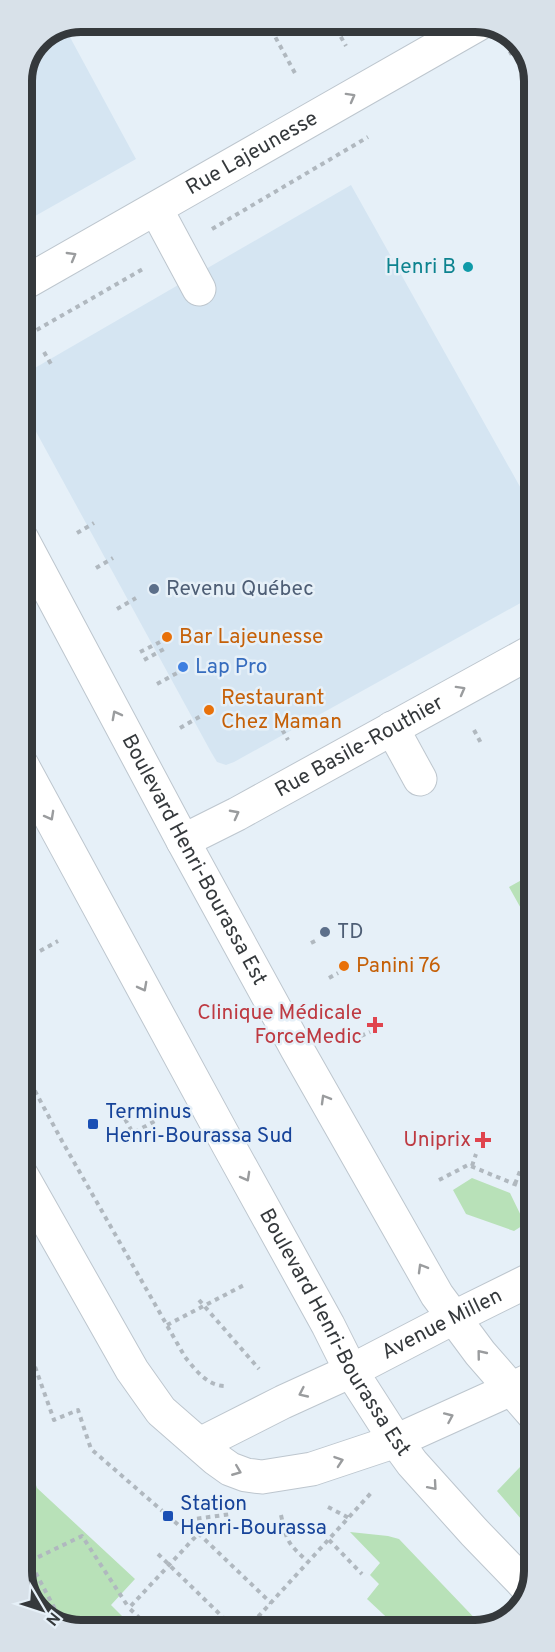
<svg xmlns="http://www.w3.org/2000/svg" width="555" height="1652" font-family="Overpass,sans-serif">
<rect width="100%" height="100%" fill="#e6f0f8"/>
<!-- built -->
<path fill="#d5e5f2" d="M65,28L136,159L21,224V77L39,38Z
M351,185L533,510V596L234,762L226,765L217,762L211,752L22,406L21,376Z"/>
<!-- green -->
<path fill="#b8e1b8" d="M527,877L533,887V930L509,887Z
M472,1178L510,1193L525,1224L514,1231L466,1214L453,1190Z
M23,1448L37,1488L135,1579L111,1605L137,1631H76L42,1616L23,1586Z
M520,1467L534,1483V1534L497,1491Z
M350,1532L388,1536L399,1539L485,1629H399L367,1599L379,1584L370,1575L380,1563Z"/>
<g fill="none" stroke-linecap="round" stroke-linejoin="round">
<!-- minor casing -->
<g stroke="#bdc6ce" stroke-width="35">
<g id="minor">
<path d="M156,209L199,289"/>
<path d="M392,728L420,779"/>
<path id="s1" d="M183,841L237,814L533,651"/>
<path d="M22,1176L132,1370L161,1411L216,1459L230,1469L246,1475L262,1477L312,1469L396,1441L511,1389L534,1378"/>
<path id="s2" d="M200,1444L283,1402L351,1371L453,1318L534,1278"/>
</g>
</g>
<!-- major casing -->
<g stroke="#bdc6ce" stroke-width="35">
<g id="major">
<path id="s3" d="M21,285L482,22"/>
<path id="s4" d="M22,539L183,841L297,1049L437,1295L480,1353L534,1415"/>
<path id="s5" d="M22,765L229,1146L328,1325L351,1371L396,1441L412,1463L474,1532L528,1588"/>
</g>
</g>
<!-- path -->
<path stroke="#b0b8bf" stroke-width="4" stroke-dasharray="4.5 4.5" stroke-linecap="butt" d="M289,21L272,31L296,75
M332,21L346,46
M509,54L521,47
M212,229L368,137
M21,339L143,269
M44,352L51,364
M77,533L94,523
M96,568L113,558
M117,609L136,598
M140,652L160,642
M144,660L164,649
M157,684L177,673
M278,722L288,740
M180,728L201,716
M474,730L482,745
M311,943L319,939
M40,951L58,941
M329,978L338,973
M361,1036L370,1032
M22,1067L62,1141L185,1357C195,1369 206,1385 224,1386
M125,1119L133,1133L155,1121
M472,1166L476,1154
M439,1180L468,1165L534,1192
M515,1184L520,1171
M533,1191L532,1209L534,1212
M199,1300L259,1369
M167,1325L246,1284
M23,1333L54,1420L78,1410L91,1449L182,1528L198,1533L271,1603
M328,1507L349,1518
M281,1515C287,1543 288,1543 308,1562
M182,1528L194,1519L232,1514
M329,1540L362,1574
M23,1549L64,1626
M158,1554L236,1630
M30,1561L82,1536L129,1608
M246,1630L371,1493
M153,1631L129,1608L198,1534"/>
<!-- minor -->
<use href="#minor" stroke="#fff" stroke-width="33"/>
<!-- major -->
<use href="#major" stroke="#fff" stroke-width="33"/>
</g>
<!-- one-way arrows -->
<defs><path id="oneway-chevron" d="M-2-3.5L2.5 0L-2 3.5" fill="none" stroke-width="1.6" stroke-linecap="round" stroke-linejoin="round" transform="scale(1.5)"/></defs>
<g stroke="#9a9c9e">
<use href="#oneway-chevron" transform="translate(351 97) rotate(-29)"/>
<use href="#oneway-chevron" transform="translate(72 256) rotate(-30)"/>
<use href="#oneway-chevron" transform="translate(461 690) rotate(-29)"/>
<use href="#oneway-chevron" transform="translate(116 715) rotate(-118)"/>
<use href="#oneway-chevron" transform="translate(235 814) rotate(-28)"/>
<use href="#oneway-chevron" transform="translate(50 816) rotate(61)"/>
<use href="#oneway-chevron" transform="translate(143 987) rotate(62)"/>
<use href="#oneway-chevron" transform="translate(325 1099) rotate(-120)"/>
<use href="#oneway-chevron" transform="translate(246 1177) rotate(61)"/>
<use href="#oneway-chevron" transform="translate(422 1268) rotate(-120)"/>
<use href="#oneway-chevron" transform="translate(481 1354) rotate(-129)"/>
<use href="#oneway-chevron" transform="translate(303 1393) rotate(155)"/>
<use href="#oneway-chevron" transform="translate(449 1417) rotate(-24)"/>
<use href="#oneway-chevron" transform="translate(339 1461) rotate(-19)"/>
<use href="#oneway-chevron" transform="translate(237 1471) rotate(22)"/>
<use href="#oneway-chevron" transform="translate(433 1486) rotate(49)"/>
</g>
<!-- markers -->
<circle fill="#0f9aa8" stroke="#e6f0f8" stroke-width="2" cx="468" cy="267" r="6"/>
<g fill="#5c6f8a" stroke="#e6f0f8" stroke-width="2">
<circle cx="154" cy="589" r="6"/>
<circle cx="325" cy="932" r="6"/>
</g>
<g fill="#e8710a" stroke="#e6f0f8" stroke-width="2">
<circle cx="167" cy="637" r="6"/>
<circle cx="209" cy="710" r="6"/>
<circle cx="344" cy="966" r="6"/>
</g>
<circle fill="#3f7fe0" stroke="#e6f0f8" stroke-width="2" cx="183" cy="667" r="6"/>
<g fill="#e0444e" stroke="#e6f0f8" stroke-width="2">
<path d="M372 1016h6v6h6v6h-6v6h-6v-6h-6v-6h6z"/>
<path d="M480 1131h6v6h6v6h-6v6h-6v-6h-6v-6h6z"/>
</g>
<g fill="#1a4fb4" stroke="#e6f0f8" stroke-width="2">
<rect x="87" y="1118" width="12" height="12" rx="3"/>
<rect x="162" y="1510" width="12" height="12" rx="3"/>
</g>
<g text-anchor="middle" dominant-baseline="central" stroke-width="5" stroke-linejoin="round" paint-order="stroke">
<!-- street labels -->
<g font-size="21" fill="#35393c" stroke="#e6f0f8">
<text stroke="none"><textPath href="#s3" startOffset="266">Rue Lajeunesse</textPath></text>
<text stroke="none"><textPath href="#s1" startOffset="200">Rue Basile-Routhier</textPath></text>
<text stroke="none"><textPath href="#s4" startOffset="364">Boulevard Henri-Bourassa Est</textPath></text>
<text stroke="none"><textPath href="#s2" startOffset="270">Avenue Millen</textPath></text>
<text stroke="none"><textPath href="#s5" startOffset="648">Boulevard Henri-Bourassa Est</textPath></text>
</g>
<!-- culture labels -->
<g font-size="21" fill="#0d838f" stroke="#e6f0f8" text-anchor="end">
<text x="456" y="267">Henri B</text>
</g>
<!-- service labels -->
<g font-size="21" fill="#4e5e75" stroke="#e6f0f8" text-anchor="start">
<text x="166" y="589">Revenu Québec</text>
<text x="337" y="932">TD</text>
</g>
<!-- food labels -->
<g font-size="21" fill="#c56008" stroke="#e6f0f8" text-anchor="start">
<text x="179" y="637">Bar Lajeunesse</text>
<text x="221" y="698">Restaurant<tspan x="221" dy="24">Chez Maman</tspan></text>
<text x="356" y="966">Panini 76</text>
</g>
<!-- shop labels -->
<g font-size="21" fill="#366cbe" stroke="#e6f0f8" text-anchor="start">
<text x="195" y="667">Lap Pro</text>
</g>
<!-- health labels -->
<g font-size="21" fill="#be3a42" stroke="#e6f0f8" text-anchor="end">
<text x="362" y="1013">Clinique Médicale<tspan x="362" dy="24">ForceMedic</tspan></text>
<text x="471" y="1140">Uniprix</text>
</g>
<!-- transit labels -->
<g font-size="21" fill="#164399" stroke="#e6f0f8" text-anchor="start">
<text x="105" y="1112">Terminus<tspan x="105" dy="24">Henri-Bourassa Sud</tspan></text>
<text x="180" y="1504">Station<tspan x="180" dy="24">Henri-Bourassa</tspan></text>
</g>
</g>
<!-- crop -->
<path d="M0 0H555V1652H0ZM81 32H475A49 49 0 0 1 524 81V1571A49 49 0 0 1 475 1620H81A49 49 0 0 1 32 1571V81A49 49 0 0 1 81 32Z" fill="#d8e1e9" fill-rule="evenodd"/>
<path fill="none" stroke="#35393c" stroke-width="8" d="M81 32H475A49 49 0 0 1 524 81V1571A49 49 0 0 1 475 1620H81A49 49 0 0 1 32 1571V81A49 49 0 0 1 81 32Z"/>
<!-- north arrow -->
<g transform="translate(42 1610) rotate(129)" stroke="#e6f0f8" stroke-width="4.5" paint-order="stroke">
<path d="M0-4.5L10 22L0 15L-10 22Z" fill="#35393c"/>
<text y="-9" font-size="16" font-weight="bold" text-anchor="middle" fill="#35393c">N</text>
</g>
</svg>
